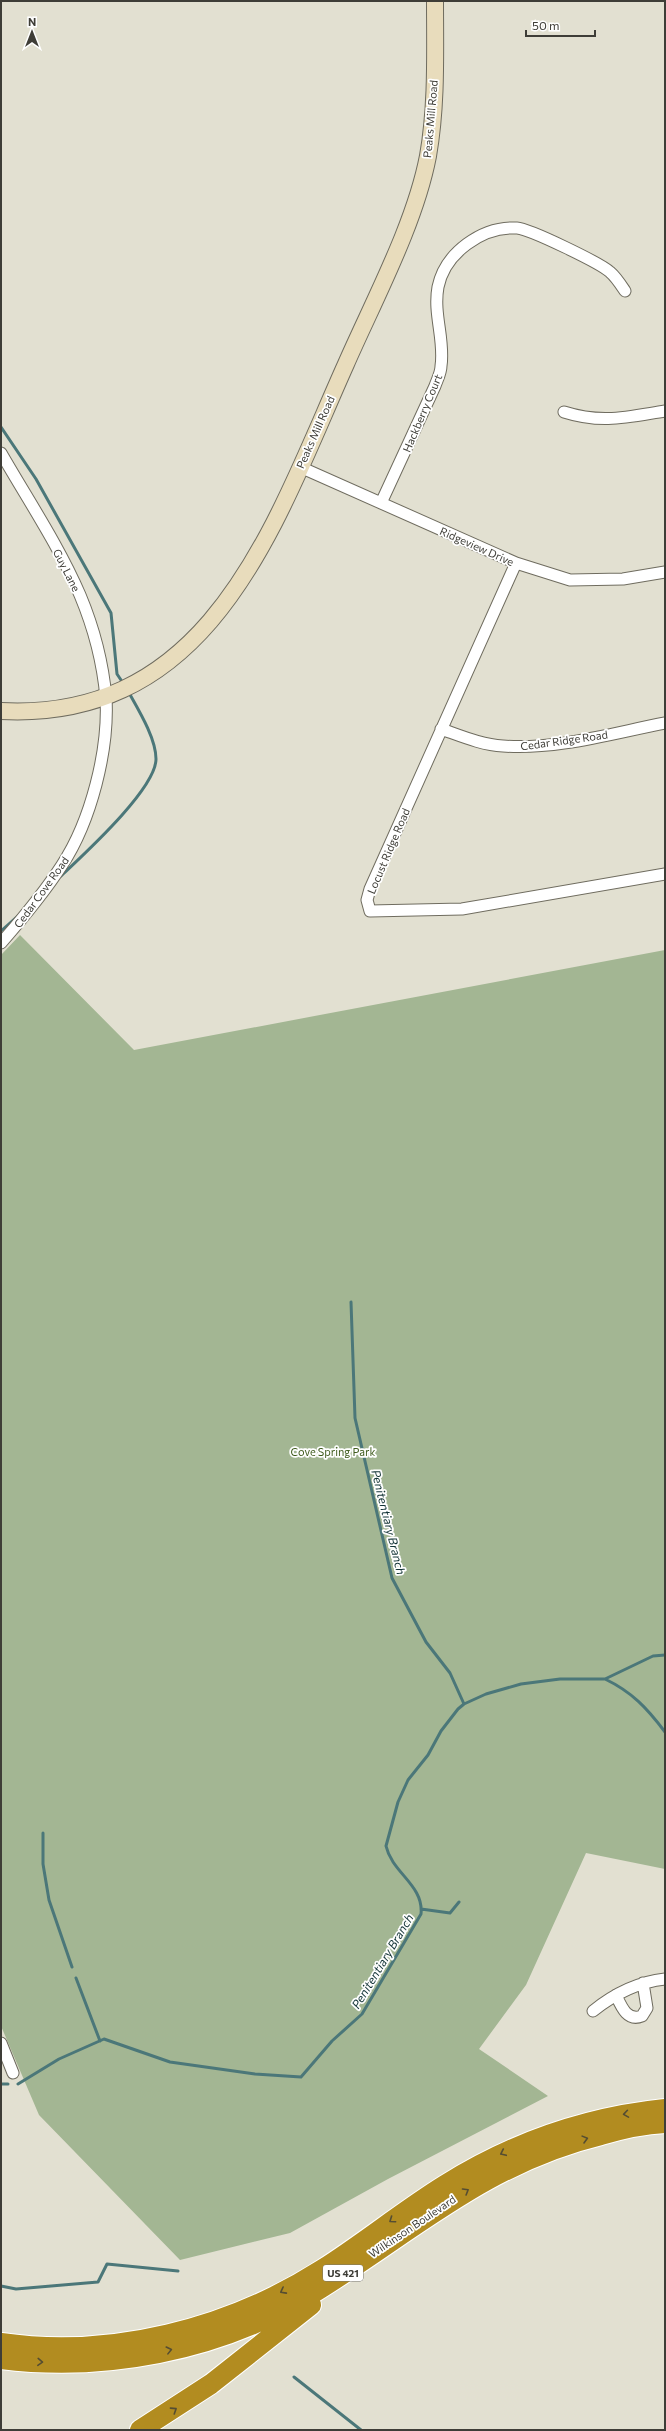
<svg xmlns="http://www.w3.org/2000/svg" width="666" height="2431" font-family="Commissioner,sans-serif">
<rect width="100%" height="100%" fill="#e2e0d1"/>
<!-- green -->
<path fill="#a3b693" d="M20,935L134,1050L665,950V1869L586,1853L526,1985L479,2049L548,2096L388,2179L290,2233L180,2260L39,2115L1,2026V955Z"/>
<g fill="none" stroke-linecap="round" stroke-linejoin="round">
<!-- stream -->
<path stroke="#4b7779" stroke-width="3" d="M1,427L36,479L111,613L117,674L123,683
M61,876C83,855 156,789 156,759C156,738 138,709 128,691
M1,931L19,915
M351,1302L355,1418L392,1578L426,1642L450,1673L464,1704
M605,1679C632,1692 647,1708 665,1732
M43,1833V1864L49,1900L72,1967
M421,1909L450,1913L459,1902
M76,1978L100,2041
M1,2084H8
M18,2084L59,2059L104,2039L170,2062L255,2074L301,2077L332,2041L362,2014L421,1914C424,1885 392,1873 386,1846L398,1802L408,1780L428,1755L441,1731L458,1709L464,1704L486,1694L521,1684L560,1679H605L653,1656L665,1655
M1,2286L16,2289L98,2282L107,2264L178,2271
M294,2377L361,2430"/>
<!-- street casing -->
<g stroke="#6f6c5f" stroke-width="13">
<path id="street" d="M564,412C602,424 627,417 665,411
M1,453C28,500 59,546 80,595C93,626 103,664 106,698C109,750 91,821 62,865C44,893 23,918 1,943
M300,467L516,563L570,580L623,579L665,572
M381,503L435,386C437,380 441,373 441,366C445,340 433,314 438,287C445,253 482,226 517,228C530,229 600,263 610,272C616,277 621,285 625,291
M516,563L370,889L367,900L370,911L462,909L665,874
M441,729C461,736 482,745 503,746C556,750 613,733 665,723
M616,1995C621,2006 627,2022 642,2016L647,2008L643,1983
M593,2011C614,1994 638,1982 665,1979
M1,2043L13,2073"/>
</g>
<!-- secondary casing -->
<g stroke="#6f6c5f" stroke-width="18">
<path id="secondary" d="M1,711C213,722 275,522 346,364C374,300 415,224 428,156C437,105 435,52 435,1"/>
</g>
<!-- highway casing -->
<g stroke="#fff" stroke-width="22">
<path id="highway" d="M1,2343C111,2359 229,2329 323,2269C364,2243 403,2211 445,2185C512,2143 587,2117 665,2109
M1,2359C104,2372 215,2351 305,2298C407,2237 481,2164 601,2135C621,2129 644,2124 665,2123
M140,2430L211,2384L311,2305"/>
</g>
<!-- street -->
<use href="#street" stroke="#fff" stroke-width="11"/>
<!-- secondary -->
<use href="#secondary" stroke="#e8dcbc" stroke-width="16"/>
<!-- highway -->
<use href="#highway" stroke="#b28c20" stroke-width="20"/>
</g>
<!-- one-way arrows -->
<defs><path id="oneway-chevron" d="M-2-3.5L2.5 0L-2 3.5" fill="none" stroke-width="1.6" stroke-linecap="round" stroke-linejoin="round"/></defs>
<g stroke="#554d32">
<use href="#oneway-chevron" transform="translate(626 2114) rotate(171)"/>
<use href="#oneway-chevron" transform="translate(585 2139) rotate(-15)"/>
<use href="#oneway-chevron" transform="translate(503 2153) rotate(155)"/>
<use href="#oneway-chevron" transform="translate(466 2191) rotate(-31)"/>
<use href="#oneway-chevron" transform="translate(392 2220) rotate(145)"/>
<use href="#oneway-chevron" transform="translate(283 2291) rotate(152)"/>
<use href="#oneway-chevron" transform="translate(169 2350) rotate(-14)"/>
<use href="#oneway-chevron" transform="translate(40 2362) rotate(3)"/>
<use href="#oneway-chevron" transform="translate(174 2410) rotate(-33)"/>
</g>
<g text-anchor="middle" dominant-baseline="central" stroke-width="3.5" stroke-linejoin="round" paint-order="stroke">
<!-- shield labels -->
<rect fill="#fff" stroke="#787773" stroke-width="1" x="323" y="2265" width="40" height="16" rx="3"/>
<g font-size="10" font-weight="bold" fill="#3e3d37">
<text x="343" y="2273">US 421</text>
</g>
<!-- street labels -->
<g font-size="11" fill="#3e3d37" stroke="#fff">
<text transform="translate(430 119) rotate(-85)">Peaks Mill Road</text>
<text transform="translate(422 413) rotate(-67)">Hackberry Court</text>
<text transform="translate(315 432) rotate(-66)">Peaks Mill Road</text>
<text transform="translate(477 546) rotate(24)">Ridgeview Drive</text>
<text transform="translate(67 570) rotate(63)">Guy Lane</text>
<text transform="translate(564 740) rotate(-8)">Cedar Ridge Road</text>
<text transform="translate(388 851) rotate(-67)">Locust Ridge Road</text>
<text transform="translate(41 892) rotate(-54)">Cedar Cove Road</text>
<text transform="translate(412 2226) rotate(-34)">Wilkinson Boulevard</text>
</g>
<!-- park labels -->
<g font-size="11" fill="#3d5a1b" stroke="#fff">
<text x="333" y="1451">Cove Spring Park</text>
</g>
<!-- water labels -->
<g font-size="12" font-style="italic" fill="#123336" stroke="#fff">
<text transform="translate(389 1522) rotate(76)">Penitentiary Branch</text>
<text transform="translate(382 1961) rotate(-59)">Penitentiary Branch</text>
</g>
</g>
<!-- border -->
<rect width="666" height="2431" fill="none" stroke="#3e3d37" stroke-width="4"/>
<!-- north arrow -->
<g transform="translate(32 32)" stroke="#ffffff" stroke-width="3" paint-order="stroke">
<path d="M0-3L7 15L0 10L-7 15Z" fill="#3e3d37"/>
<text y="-6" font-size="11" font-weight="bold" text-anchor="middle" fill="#3e3d37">N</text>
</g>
<!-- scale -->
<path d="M526 30v6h69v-6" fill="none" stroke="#3e3d37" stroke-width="2"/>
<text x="532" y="30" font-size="12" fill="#3e3d37" stroke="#ffffff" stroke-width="3" paint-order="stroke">50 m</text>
</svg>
